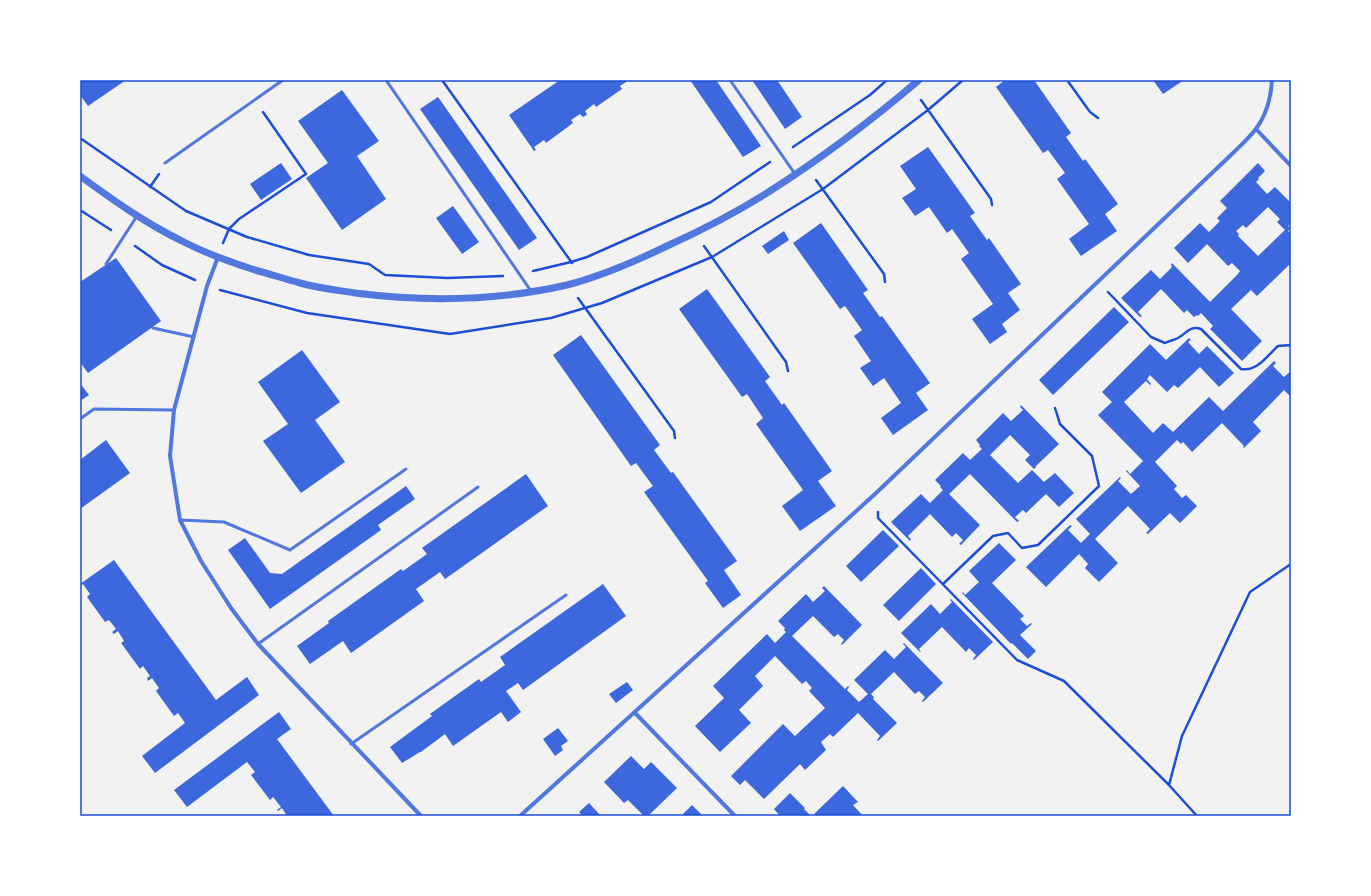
<svg xmlns="http://www.w3.org/2000/svg" width="1371" height="896" font-family="Overpass,sans-serif">
<rect width="100%" height="100%" fill="#f2f2f2"/>
<!-- building -->
<path fill="#3d67dc" fill-rule="evenodd" d="M80,80H126L88,106L80,95Z
M560,80H629L620,86L622,89L596,107L594,104L585,111L587,114L585,116L583,117L580,114L571,120L573,123L546,143L544,140L534,147L536,150L534,151L509,115Z
M690,80H716L761,146L743,157Z
M752,80H777L802,117L785,129Z
M1005,80H1034L1071,133L1066,137L1083,161L1085,159L1118,204L1105,214L1117,231L1081,256L1069,239L1089,224L1057,179L1065,173L1048,150L1043,153L996,87Z
M1153,80H1184L1163,94Z
M342,90L379,141L357,156L386,199L342,230L306,178L328,163L298,121Z
M438,97L537,238L519,250L420,109Z
M928,147L975,213L970,216L987,240L989,238L1021,284L1008,293L1020,310L1002,324L1007,332L990,344L972,319L993,304L961,259L969,253L952,229L947,233L929,207L915,216L902,198L916,189L900,166Z
M281,163L292,179L261,200L250,184Z
M1258,163L1265,171L1258,178L1259,179L1256,182L1267,194L1275,187L1291,203V223L1288,226L1291,228L1288,231L1291,234V263L1257,296L1251,290L1231,309L1262,341L1242,361L1210,329L1213,326L1201,313L1198,316L1197,315L1194,317L1187,310L1184,313L1161,289L1138,312L1142,316L1140,317L1121,298L1151,270L1160,279L1172,267L1171,265L1172,263L1210,302L1237,275L1240,271L1232,263L1228,266L1207,244L1188,263L1174,248L1200,223L1209,232L1220,221L1217,218L1227,208L1220,201ZM1268,207L1280,219L1277,222L1285,230L1258,256L1238,236L1239,234L1236,231L1243,225L1246,228Z
M453,206L479,242L462,254L436,218Z
M821,223L868,290L863,293L880,317L882,316L930,383L916,393L928,410L893,435L881,418L901,403L884,378L873,386L860,368L871,361L854,336L862,330L845,306L840,309L793,243Z
M784,231L789,240L768,254L762,246Z
M116,258L161,321L88,373L80,362V282Z
M707,289L770,377L765,381L782,405L784,403L832,471L818,481L836,506L800,531L782,506L803,490L756,424L763,418L747,394L742,397L679,309Z
M1114,307L1129,322L1053,395L1039,380Z
M581,335L660,445L654,450L671,473L673,472L737,561L724,570L741,595L723,608L705,583L708,581L644,492L653,486L636,463L631,466L553,355Z
M1189,338L1191,340L1188,342L1199,354L1207,346L1234,373L1219,387L1200,367L1178,388L1174,385L1167,392L1150,375L1147,379L1151,384L1150,385L1146,381L1124,402L1153,433L1163,423L1173,432L1209,397L1223,411L1274,361L1276,363L1273,366L1284,377L1291,371V397L1284,390L1253,422L1261,431L1244,448L1243,446H1244L1222,423L1192,452L1183,442L1181,444L1177,440L1155,462L1177,486L1174,489L1182,498L1186,495L1197,506L1180,523L1170,513L1148,534L1146,533L1150,529L1128,506L1095,539L1118,563L1099,582L1085,568L1088,564L1079,554L1046,587L1026,567L1070,525L1072,526L1068,530L1081,543L1090,534L1076,519L1120,477L1121,478L1118,481L1131,494L1140,486L1126,471L1127,470L1130,474L1143,461L1098,415L1112,402L1102,392L1150,344L1166,360Z
M302,350L340,402L315,420L345,462L301,493L263,441L288,424L258,382Z
M80,383L89,395L80,401Z
M1021,405L1059,444L1036,466V467L1034,469L1025,460L1030,455L1010,435L990,455L1018,483L1032,470L1044,482L1055,473L1074,493L1059,507L1046,494L1026,513L1023,510L1015,517L1019,521L1017,522L970,474L949,494L980,525L961,545L959,544L963,540L956,533L952,537L930,514L908,536L911,539L910,541L891,522L921,494L930,503L943,490L940,487L941,486L935,480L963,453L970,460L982,449L979,446L980,445L976,440L1003,413L1011,421L1023,410L1020,407Z
M106,440L130,473L80,509V460Z
M526,474L548,506L445,579L440,572L416,589L424,601L351,653L343,641L310,664L297,646L329,623L328,621L401,569L403,571L427,554L422,548Z
M406,486L415,499L378,525L381,530L270,609L228,550L245,538L270,573L282,574Z
M883,530L899,546L861,582L846,566Z
M999,543L1016,560L992,583L1024,616L1020,619L1027,626L1031,623L1032,624L1020,635L1036,651L1028,659L1012,643L1011,644L962,593L963,592L965,595L979,582L969,571Z
M114,560L216,700L247,677L259,695L155,773L142,756L185,723L178,713L174,716L156,691L159,688L152,678L148,681L147,678L150,676L143,666L140,669L121,643L124,641L118,631L114,634L112,632L116,629L109,620L105,622L87,597L90,594L83,584L80,586V584Z
M921,568L936,584L899,621L883,605Z
M603,584L626,616L523,690L518,683L506,691L521,712L508,722L501,712L453,746L445,734L421,752H420L402,763L390,747L432,716L430,714L455,696L479,679L481,682L505,665L500,657Z
M824,586L862,625L842,645L841,644L844,640L838,634L834,637L813,616L792,636L845,689L848,686L849,687L847,690L859,702L868,694L854,680L885,650L894,659L906,647L903,644L904,643L943,683L923,702L922,701L925,697L919,691L915,694L894,672L871,694L874,697L873,699L897,723L878,741L877,740L880,736L858,713L833,737L830,734L821,742L826,750L805,770L800,764L764,799L745,780L740,785L731,776L783,724L795,736L825,708L809,691L812,688L806,681L802,684L775,656L755,676L763,686L739,710L751,723L720,752L695,726L724,698L713,686L767,634L775,643L786,632L784,630L785,628L778,621L806,594L813,602L825,591L822,588Z
M951,599L993,642L974,660L973,659L976,655L969,648L966,652L942,627L919,649L921,652H920L901,633L931,604L940,614L952,602L950,600Z
M627,682L633,690L616,703L609,694Z
M279,712L291,729L277,739L334,816H287L282,808L278,811L277,810L281,807L273,797L270,800L251,775L255,772L247,762L187,807L174,790Z
M558,728L568,741L561,746L563,750L555,756L543,739Z
M631,756L644,769L651,762L677,788L648,816H644L628,800L624,803L604,782Z
M843,786L858,802L853,805L863,816H817L814,814Z
M790,793L805,808L804,809L811,816H780L774,809Z
M589,803L601,816H583L579,812Z
M692,805L703,816H681Z"/>
<g fill="none" stroke-linecap="round" stroke-linejoin="round">
<!-- path -->
<path stroke="#1d4ed8" stroke-width="2.5" d="M442,80L572,263
M1067,80L1090,112L1098,118
M921,100L991,199L992,205
M80,138L186,211L247,237L309,255L369,264L385,275L447,278L503,276
M793,147L870,95L887,80
M816,180L884,274L885,282
M150,187L159,174
M80,210L111,230
M223,243L229,229L239,219L306,174L263,112
M135,246L162,265L195,280
M704,246L786,362L788,371
M533,271L571,262L587,257L711,202L770,162
M220,290L307,313L450,334L551,318L602,303L712,257L823,189L928,110L963,80
M1108,292L1151,337L1165,343C1169,341 1174,340 1178,338C1187,333 1190,325 1201,329L1241,369C1257,372 1267,356 1278,346L1291,345
M578,298L674,431L675,438
M878,512V518L1017,660L1064,681L1169,785L1197,816
M943,584L993,536L1008,533L1022,548L1038,545L1099,486L1092,456L1060,424L1055,408
M1169,785L1182,736L1250,592L1291,564"/>
<!-- service -->
<path stroke="#5277de" stroke-width="3" d="M386,80L531,291
M730,80L795,174
M165,163L283,80
M106,264L137,216
M153,328L194,337
M80,419L94,409L174,410
M180,520L224,522L290,550L406,469
M258,644L478,487
M351,744L566,595"/>
<!-- minor -->
<path stroke="#5277de" stroke-width="4" d="M1256,129L1291,166
M218,257L207,286L174,410L170,456L180,520L201,561L231,608L258,644L421,816
M635,713L735,816
M520,816L875,494L1233,153C1241,145 1249,138 1255,130C1266,116 1271,97 1272,80"/>
<!-- tertiary -->
<path stroke="#5277de" stroke-width="7" d="M80,176C113,200 145,223 182,241C205,253 230,262 255,270C270,274 285,279 300,283C318,288 336,290 355,293C426,302 497,301 567,285C602,276 636,261 667,246C702,230 737,212 770,191C822,158 872,120 919,80"/>
</g>
<!-- border -->
<rect width="1371" height="896" fill="none" stroke="#ffffff" stroke-width="162"/>
<rect x="81" y="81" width="1209" height="734" fill="none" stroke="#1d4ed8" stroke-width="1.5"/>
</svg>
